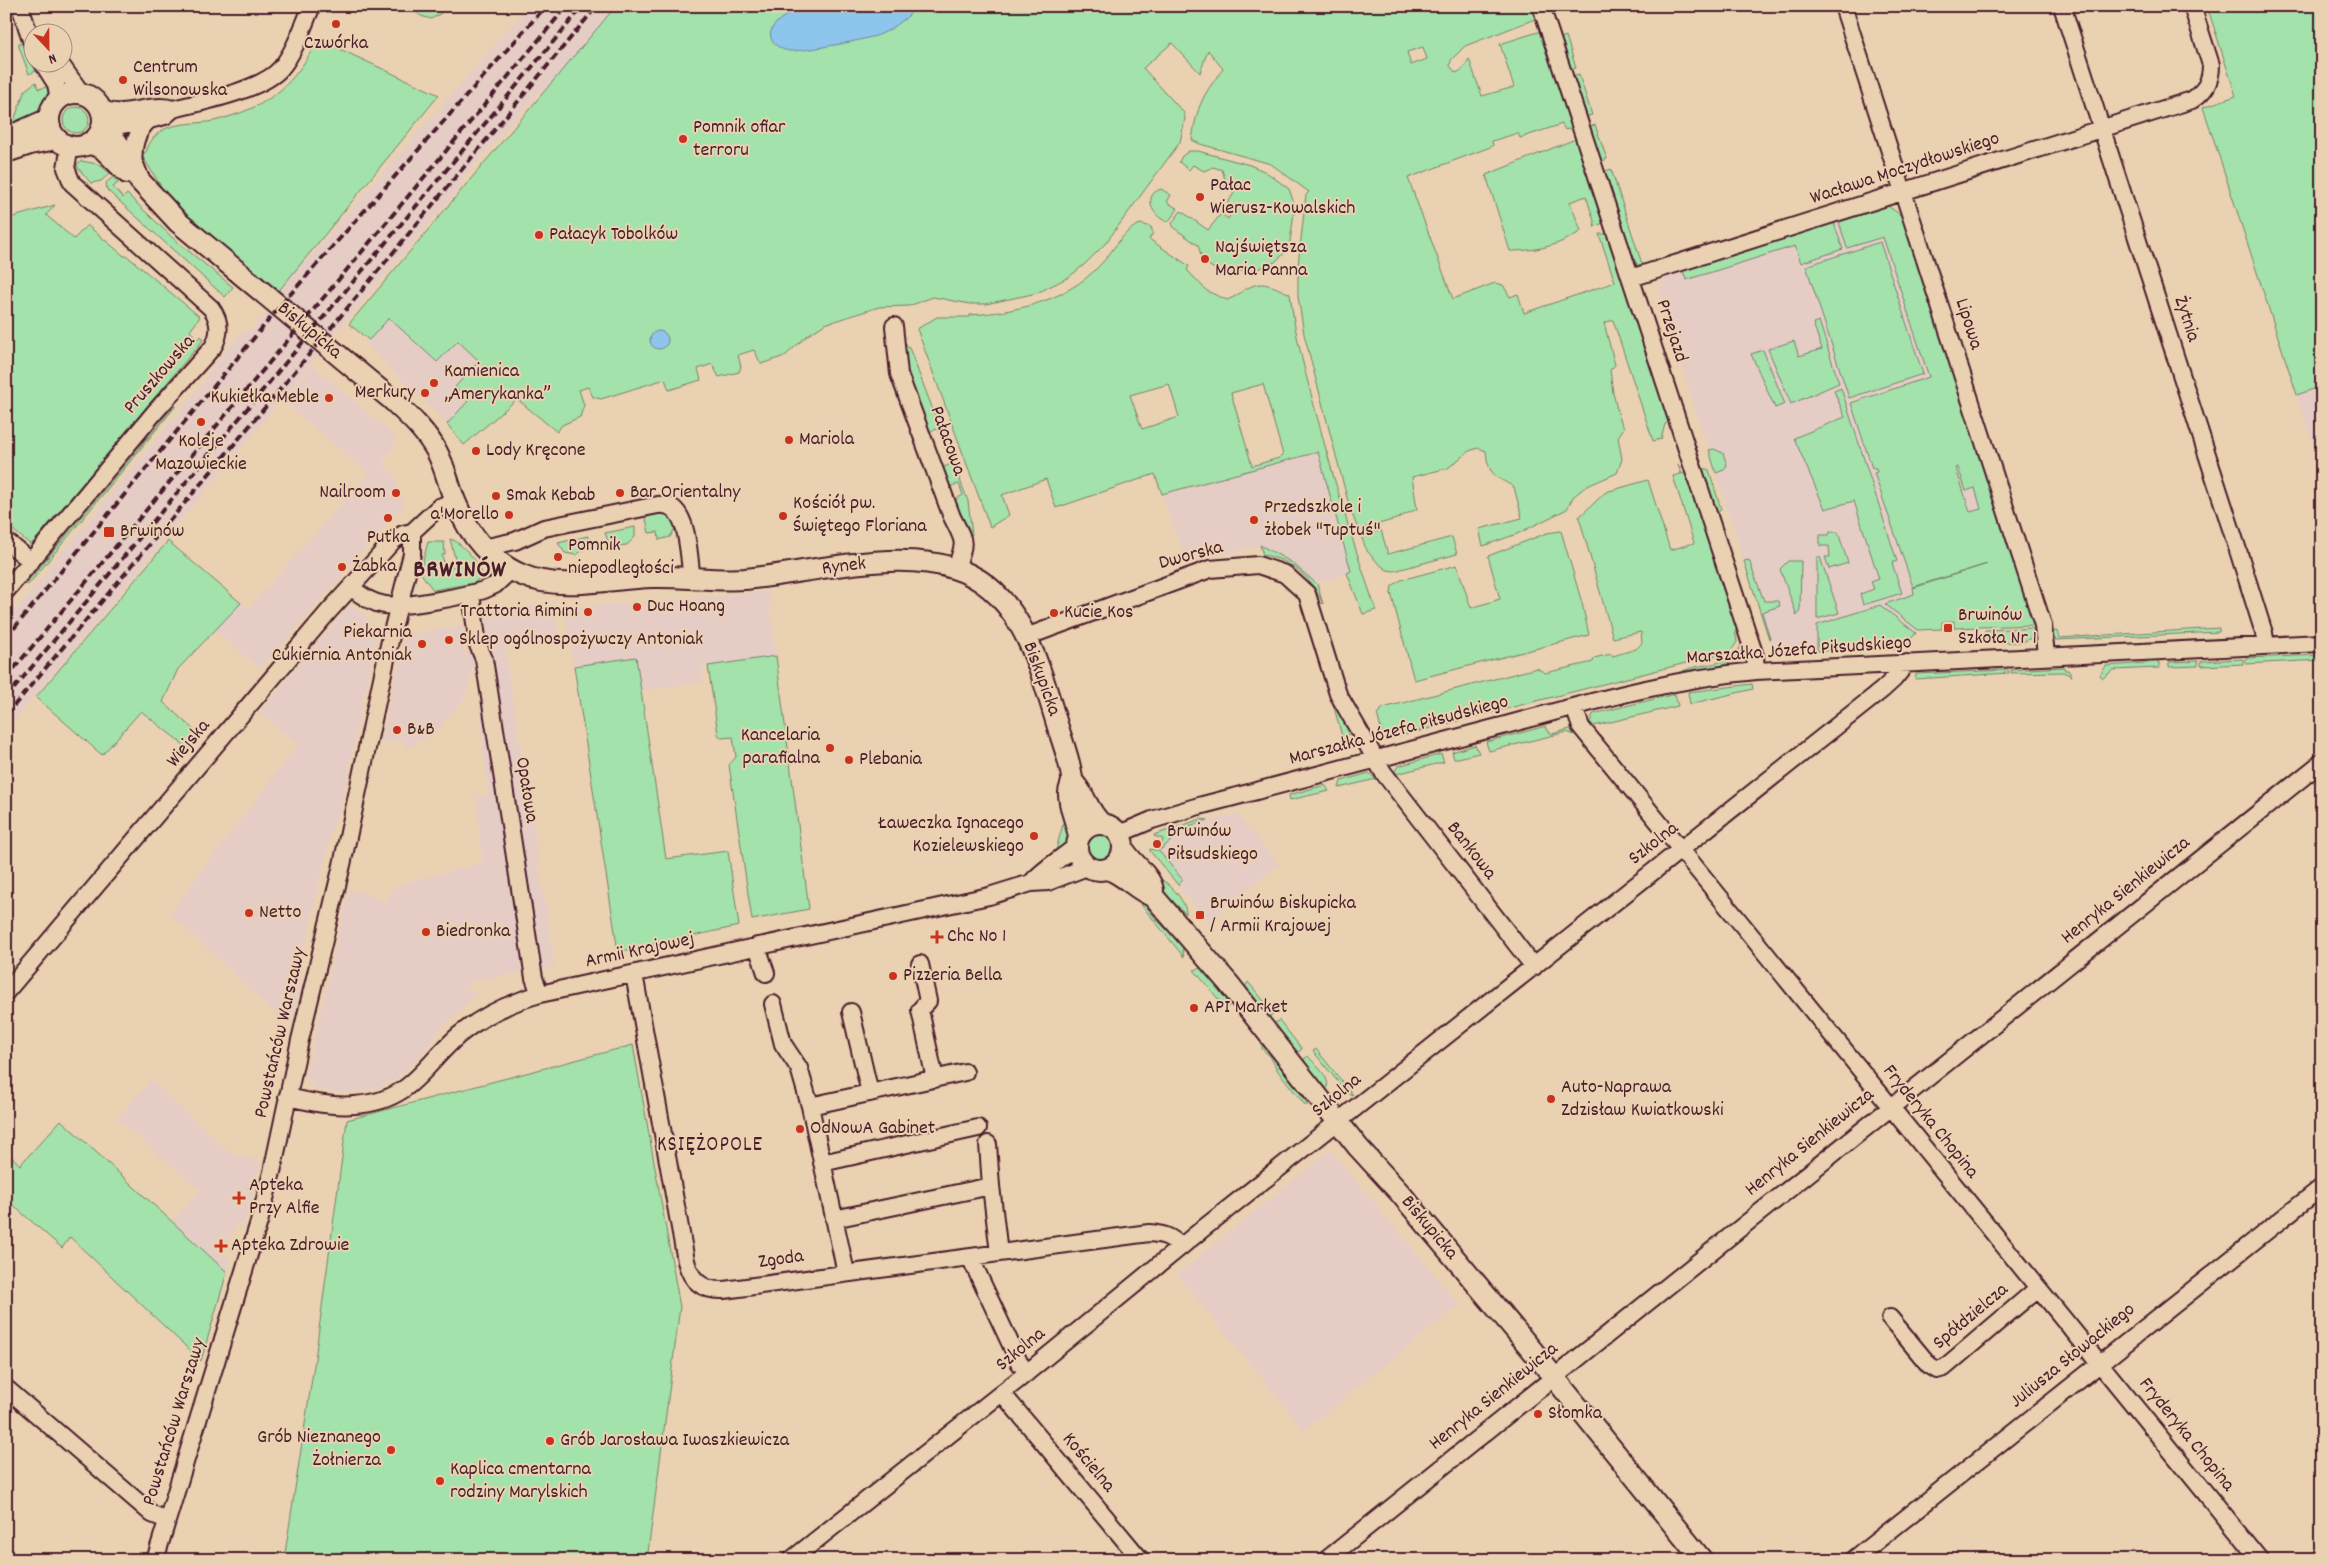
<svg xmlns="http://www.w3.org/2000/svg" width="2328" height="1566" font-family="Dekko,sans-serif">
<rect width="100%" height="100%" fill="#ead1b2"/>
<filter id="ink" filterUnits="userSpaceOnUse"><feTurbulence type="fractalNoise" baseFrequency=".02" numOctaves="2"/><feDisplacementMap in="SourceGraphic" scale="10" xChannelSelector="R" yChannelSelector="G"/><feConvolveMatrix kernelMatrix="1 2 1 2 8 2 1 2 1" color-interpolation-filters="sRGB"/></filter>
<g filter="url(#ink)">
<!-- built -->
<path fill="#e5cdc6" d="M528,6H616L545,91L542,89L463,178L459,189L331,338L277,293Z
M6,54L16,94L6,97Z
M1888,206L1902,216L2034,625L1954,628V621L1942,622V629L1918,630L1903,648L1786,653L1769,639L1658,291L1667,276Z
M270,309L321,352L6,731V622L56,559L204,382L208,371L241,333L253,328Z
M389,318L437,362L458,340L479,361L466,396L468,401L447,424L364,342Z
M312,365L395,437L394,447L383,459L387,472L392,470L403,501L402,506L261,669L215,630L241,603L248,609L353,491L355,492L368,473L283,401Z
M2322,386V471L2297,395Z
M1318,452L1351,571L1317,584L1291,562L1260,545L1187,565L1162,494Z
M768,591L776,656L702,667L704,682L641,691L636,657L574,666L564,608Z
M555,602L559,642L505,649L555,967L477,980L463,989L478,993L439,1030L420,1057L398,1078L375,1088L357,1092L333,1093L315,1089L306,1076L349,889L370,894L378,901L387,902L390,892L398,885L482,863L476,796L487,795L488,783L484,760L477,658L464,698L436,732L407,749L401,739L380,745L405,635L464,625V653L477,655L489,651L482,611Z
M348,607L357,609L374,625V632L377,635L341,807L329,839L303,955L300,990L292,1024L278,1016L170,913L297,745L259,713Z
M1237,814L1279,864L1208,922L1156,859L1158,851L1187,826Z
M151,1080L228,1151L261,1162L251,1206L242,1226L237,1223L221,1253L231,1260L227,1272L171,1222L200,1190L117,1119Z
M1330,1150L1460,1305L1304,1430L1177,1274Z"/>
<!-- green -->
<path fill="#a3e2aa" stroke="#76806a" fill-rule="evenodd" d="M408,6H444L440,14L431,19L421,16Z
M616,6H1534L1537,16L1535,19L1465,46L1451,60L1450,66L1456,73L1462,70L1469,59L1482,96L1514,87L1500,44L1541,31L1574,127L1565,130L1562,124L1520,138L1518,133L1492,141L1493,146L1408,178L1453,299L1495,283L1503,285L1510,297L1518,294L1524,313L1615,282L1599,234H1609L1671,422L1665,424L1661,439L1653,441L1613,320L1604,323L1615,365L1610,370L1613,393L1619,417L1624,428L1618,437L1622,459L1617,473L1585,487L1573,497L1567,509L1517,534L1483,546L1479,529L1522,518L1514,487C1495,476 1488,475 1486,451L1478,448L1469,451L1448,468L1412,477L1417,509L1400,517V518L1364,528L1366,534L1381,530L1388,554L1452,537L1457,554L1394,571L1387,570L1378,563L1367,551L1350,509L1304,334L1298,296V265L1306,195L1309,192L1271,164L1200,144L1192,140C1197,106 1202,96 1223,69L1208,50L1200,73L1172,43L1143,68L1184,113L1185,119L1180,142L1105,244L1085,264L1069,277L1037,293L986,304H970L933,297L909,306L879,307L825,324L808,335L785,356L761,364L754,350L738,355L741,367L739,372L719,377L712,364L698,369L701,380L669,390L665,379L601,399L593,397L588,387L579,390L584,405L580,417L562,425L557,432L517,399L464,445L447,424L468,401L455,387L479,361L458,341L437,362L389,318L369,340L349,324ZM1423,47L1427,59L1411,65L1407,52Z
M2207,6H2322V386L2297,395L2203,107L2236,96Z
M1566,36L1576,68L1570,70L1559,39Z
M318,39L439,95L277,293L181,212L167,196L141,154L146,152C149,143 153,137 161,131C175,122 198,124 214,121C225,118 239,114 250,109C283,95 302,70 318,39Z
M24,43L32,58V62L35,63L40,69L29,74L18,44Z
M1579,75L1592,115L1585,117L1572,77Z
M45,78L49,87C46,115 35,117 12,126L25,90L36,82L38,89L47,87Z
M63 120a13 13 0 1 1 26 0a13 13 0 1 1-26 0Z
M1595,125L1607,159L1600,162L1589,127Z
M1578,138L1605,222L1594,227L1595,224L1586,196L1570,202L1581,231C1560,246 1535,251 1510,251L1486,175Z
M1189,151H1198L1250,165L1266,172L1289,189L1295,206L1289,249L1275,262L1260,268L1236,272L1220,271L1211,267L1202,259L1198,245L1174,228L1172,223L1181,211L1208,230L1221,214L1228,219L1231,214L1224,209L1234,193L1224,185L1225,179L1222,170L1213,167L1204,171L1193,165L1189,170L1179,162L1182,156Z
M81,161L98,164L110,173L101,181L91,183L78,168L77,165Z
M1611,169L1643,267L1636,263L1632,258L1603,172Z
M113,177L118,183L113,187L123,198L127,194L175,240L233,287L225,297L107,190L106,183Z
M1161,189L1171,195L1167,202L1178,209L1168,222C1152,217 1142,195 1161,189Z
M55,205L46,215L74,239L87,225L124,256H127L200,317L190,331L198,339L201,336L203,340L31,545L6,524V443L12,435L6,430V219Z
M1888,206L1902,216L2034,625L1954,628V621L1942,622V629L1918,630L1885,604L1914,594L1913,588L1987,564L1913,587L1874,473L1877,472L1876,468H1872L1851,403L1929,377L1883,237L1847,248L1839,222ZM1958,467L1966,491L1975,488L1981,509L1970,512L1956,468Z
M1834,223L1843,249L1801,263L1795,246L1686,280L1683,271Z
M1140,224L1151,227L1153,233L1149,239L1189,266L1187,270L1207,291L1227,300C1237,297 1243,289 1252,286C1264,280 1279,289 1290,294C1295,337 1307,379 1318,420C1335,484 1354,547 1376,610L1363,614L1347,573L1351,571L1318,452L1162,494L1155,474L1056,508L1046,479L1002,495L1009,515L990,527L917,329L937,317H970V315C1016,312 1067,301 1100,265C1113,252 1122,231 1140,224ZM1169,384L1179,417L1142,429L1130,395ZM1263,384L1283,455L1279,458L1252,466L1231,393Z
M1880,242L1923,374L1849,398L1806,266Z
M1819,321L1839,383L1791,404L1768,349L1794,341L1799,356L1822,349L1813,323Z
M903,339L910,350L968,501L972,535H969L953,501L963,495L959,484L949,487L942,468L951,464L938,429L928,432C916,401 903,372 903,339Z
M1763,350L1785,404L1775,408L1751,354Z
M1841,388L1897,561L1892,563L1902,593L1863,605L1860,594L1874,589L1871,582L1879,579L1854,501L1825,509L1794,438L1845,417L1834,391Z
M175,405V407L29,584L21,585L22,579H30Z
M1714,449L1723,453L1727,465L1724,470L1716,473L1709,450Z
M1678,464L1682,474L1688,473L1739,629L1735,631L1737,642L1733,648L1725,653L1384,740L1377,714L1383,708L1537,668L1545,673L1593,662L1594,658L1611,654L1613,656L1636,649L1642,643L1641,632L1613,638L1579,517L1606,492L1648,480L1670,550L1694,543L1673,476L1681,474Z
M1701,467L1709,470L1721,509L1717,514Z
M667,509L677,525L670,537L659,540L658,532L649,533L646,519L653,511Z
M635,527V537L627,545L616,546L612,544L611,540L608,541L605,533Z
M1561,531L1582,603L1589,635L1414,680L1391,593L1392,586L1401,580L1457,565L1471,608L1500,599L1488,556L1547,533Z
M1830,532H1838L1848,563L1829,569L1825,557H1830L1829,546H1820V535H1829Z
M588,536L586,548L576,555L565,553L558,543Z
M450,539C459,540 483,566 482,576L474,583L433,590L420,572L428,542H444L445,554L442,555L445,568L457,566Z
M168,541L241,603L178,669L163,702L195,731L203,734L189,749L141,711L102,755L36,697Z
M1260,545L1291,562L1317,584L1323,604C1311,577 1292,560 1263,555Z
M1817,557H1820L1839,613L1817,619Z
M1749,560L1764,601H1778L1780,606L1762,612L1770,639H1769L1744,561Z
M1788,561H1801L1800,609L1797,616L1780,569Z
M1880,605L1916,633L1903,648L1817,651V625Z
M2034,628L2031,638L2023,642L1992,643L1986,638L1985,630Z
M2219,628V632L2056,640L2050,632L2057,631L2059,638Z
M1741,646L1742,649C1732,670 1703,668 1683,671C1701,662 1730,668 1741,646Z
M1317,647L1355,732L1342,736Z
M2322,655V660L2246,664V658Z
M776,656L809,909L752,920L729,765L736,757L733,737L721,738L718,734L708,666Z
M636,657L666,859L728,851L739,926L618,952L574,666Z
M2243,659V664L2201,666V661Z
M2198,661V666L2169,667V662Z
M2159,662V668L2113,670L2103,678L2100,675L2106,666Z
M2064,667L2065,670H2068L2072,676L2063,672L2011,673V670Z
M2008,670L2009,673L1915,679L1916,674Z
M1752,684L1753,689L1690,704L1688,692Z
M1675,694L1678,706L1594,726L1590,722L1593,714Z
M1546,726L1548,731L1552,734L1570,729L1574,735L1567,732L1489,751L1486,742Z
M1475,745L1479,753L1454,759L1452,752Z
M1441,754L1444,762L1396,774L1395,771L1398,766Z
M1369,773L1376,779L1339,788L1341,781Z
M1325,785L1329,791L1290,800L1289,795Z
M1201,819L1208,820L1189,826L1160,850L1163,839L1154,836V835Z
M1064,820L1070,840L1056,854V850Z
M1088 847a12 12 0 1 1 24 0a12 12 0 1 1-24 0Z
M1150,849L1159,851L1183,880L1178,885L1150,851Z
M1152,877C1165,876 1187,901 1186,914L1168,897Z
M1135,892L1155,918L1182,945L1184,957L1134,896Z
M1201,968L1210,975L1230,1005L1228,1007H1225L1194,970Z
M1248,982L1274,1013L1269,1017H1265L1245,987Z
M1279,1020L1302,1049L1298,1052H1294L1274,1028V1024Z
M1262,1044L1282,1064L1308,1105H1305L1278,1071L1270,1056L1262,1049Z
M633,1045L680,1307L647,1560H284L315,1359L347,1120Z
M1316,1049L1353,1095L1347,1093L1313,1051Z
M1308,1056C1315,1065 1333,1079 1326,1090L1304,1063V1059Z
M61,1120L227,1272L201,1361L70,1237L62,1248L6,1199V1159L10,1155L20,1165Z"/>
<!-- water -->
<path fill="#8ec5ed" stroke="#73839f" d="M800,6H918C907,18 896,27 881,34C871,39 801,52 790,51C780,50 768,42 771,31C775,19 791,14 800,6Z
M650 340a9 9 0 1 1 18 0a9 9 0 1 1-18 0Z"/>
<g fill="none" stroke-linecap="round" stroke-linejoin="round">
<!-- minor casing -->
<g stroke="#4a1f2b" stroke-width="20">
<path id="minor" d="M20,6L32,43
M1541,6L1747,632L1755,656L1756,671
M1843,6L2043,625L2046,656
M2062,6L2236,544L2264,633L2266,646
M42,62L56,84L59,99
M59,62L82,94
M99,107C120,121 150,101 173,109
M101,129L149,120L165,116L173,109C201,102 263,90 281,68C295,51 303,26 312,6
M134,167C132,148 135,133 149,120
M1631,278L2192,100C2205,91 2211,82 2211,65L2192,6
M894,326L899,374L952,517C965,543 966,540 956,568
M412,532L439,507L455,501
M6,541L31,561
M483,548L515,541L544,528L658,505C690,500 688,557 692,579
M351,587C361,596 371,603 385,605C404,608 464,596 484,590L495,585L511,570
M6,591L154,413L213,347C221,333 220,320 211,308L72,183L66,168L70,146
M471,594L478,645L484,659L534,978L540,994
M1026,637L1210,569L1258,565L1285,574L1307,594L1338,694L1383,772L1534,967
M1574,707L1581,727L2260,1560
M1119,834L1152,820L1199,806C1299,780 1399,753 1498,727C1584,704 1668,679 1756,671L2322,643
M1031,883C1044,868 1061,859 1076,846
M757,946L766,973
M920,964L928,1001L920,1010L935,1079
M634,974L686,1261C691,1281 703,1291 724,1290L1149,1233C1163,1234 1171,1236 1181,1247
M6,992L329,611L393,541L403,534L412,532
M773,1004L783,1044L799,1068L810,1106L846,1273
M851,1012L870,1093
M287,1097C310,1102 332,1107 355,1105C412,1101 422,1067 459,1035C483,1015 509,1003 540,994L989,896L1031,883L1048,882L1087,867
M810,1106L965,1072
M988,1144L991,1186
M822,1163L978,1128
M834,1219L991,1186L999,1253
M970,1257L1019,1362L1027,1373
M1890,1318L1929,1365L1937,1370L1944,1368L2038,1288
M6,1388L152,1514L167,1520
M1002,1393L1141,1560
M155,1560L259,1222L272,1172L300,1040L342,865L391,636L412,554V532
M791,1560L1018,1380L1205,1227L1882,690L1894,679L1907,663
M1326,1560L2322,762
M1853,1560L2322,1187"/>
</g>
<!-- major casing -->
<g stroke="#4a1f2b" stroke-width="24">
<path id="major" d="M49 120a27 27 0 1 1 54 0a27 27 0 1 1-54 0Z
M101,129L117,142L134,167L139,180L178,222L391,399C408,415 425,430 436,450C445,466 448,484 455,501C468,533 489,561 522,575C561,592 611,578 652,577C683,576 714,581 745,579C808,573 893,549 953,568C1020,588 1039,665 1057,724C1061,738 1072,766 1072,780C1072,785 1068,790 1069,794C1069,808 1077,823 1079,837
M6,138L49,119
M88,143L102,148L127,173
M6,152L30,144L57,139
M1072,781C1086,794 1087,811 1102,824
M1077 847a23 23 0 1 1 46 0a23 23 0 1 1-46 0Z
M1123,848C1130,862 1150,874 1153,890
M1108,869C1126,876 1136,890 1154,897L1229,984L1358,1147L1400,1193L1532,1350L1702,1560"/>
</g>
<!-- minor -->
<use href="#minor" stroke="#ead1b2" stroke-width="16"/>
<!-- major -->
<use href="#major" stroke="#ead1b2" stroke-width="20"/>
<!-- rail -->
<path stroke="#4a1f2b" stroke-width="4" stroke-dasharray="8 4" stroke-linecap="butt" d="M6,638L287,298L546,6
M6,678L567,6
M6,698L583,6
M6,715L268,404L597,6"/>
</g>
</g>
<!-- markers -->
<g fill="#c8321e" stroke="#ead1b2" stroke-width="2">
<circle cx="336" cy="24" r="5"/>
<circle cx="123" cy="80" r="5"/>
<circle cx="683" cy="139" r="5"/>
<circle cx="1200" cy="197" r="5"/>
<circle cx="539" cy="235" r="5"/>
<circle cx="1205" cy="259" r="5"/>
<circle cx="434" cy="383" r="5"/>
<circle cx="425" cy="393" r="5"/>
<circle cx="329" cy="398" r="5"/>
<circle cx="201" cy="422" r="5"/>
<circle cx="789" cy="440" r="5"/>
<circle cx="476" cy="451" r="5"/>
<circle cx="396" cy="493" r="5"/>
<circle cx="620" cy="493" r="5"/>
<circle cx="496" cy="496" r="5"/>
<circle cx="509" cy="515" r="5"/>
<circle cx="783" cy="516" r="5"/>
<circle cx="388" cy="518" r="5"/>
<circle cx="1254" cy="520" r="5"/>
<rect x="103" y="526" width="12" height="12" rx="2.5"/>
<circle cx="558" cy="557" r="5"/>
<circle cx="342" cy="567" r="5"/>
<circle cx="637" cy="607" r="5"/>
<circle cx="588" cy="612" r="5"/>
<circle cx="1054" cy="613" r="5"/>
<rect x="1943" y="623" width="10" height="10" rx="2.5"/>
<circle cx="449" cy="640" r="5"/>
<circle cx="422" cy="644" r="5"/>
<circle cx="397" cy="730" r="5"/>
<circle cx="830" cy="748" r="5"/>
<circle cx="849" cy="760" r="5"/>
<circle cx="1034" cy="836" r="5"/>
<circle cx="1157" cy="844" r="5"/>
<circle cx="249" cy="913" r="5"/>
<rect x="1195" y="910" width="10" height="10" rx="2.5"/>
<circle cx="426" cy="932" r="5"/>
<path d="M934.5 929.5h5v5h5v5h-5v5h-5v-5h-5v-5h5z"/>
<circle cx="893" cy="976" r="5"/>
<circle cx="1194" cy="1008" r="5"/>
<circle cx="1551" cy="1099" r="5"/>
<circle cx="800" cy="1129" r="5"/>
<path d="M236.5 1190.5h5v5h5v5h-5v5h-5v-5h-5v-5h5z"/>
<path d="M218.5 1238.5h5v5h5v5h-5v5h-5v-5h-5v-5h5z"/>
<circle cx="1538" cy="1414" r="5"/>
<circle cx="550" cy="1441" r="5"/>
<circle cx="391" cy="1450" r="5"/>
<circle cx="440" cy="1481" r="5"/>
</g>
<g text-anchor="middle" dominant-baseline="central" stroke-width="4" stroke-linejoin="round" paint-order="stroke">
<!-- poi labels -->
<g font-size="20" fill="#4a1f2b" stroke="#ead1b2" text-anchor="start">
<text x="336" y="44" text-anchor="middle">Czwórka</text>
<text x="133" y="68">Centrum<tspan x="133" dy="23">Wilsonowska</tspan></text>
<text x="693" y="128">Pomnik ofiar<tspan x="693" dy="23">terroru</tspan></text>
<text x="1210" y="186">Pałac<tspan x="1210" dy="23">Wierusz-Kowalskich</tspan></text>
<text x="549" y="235">Pałacyk Tobolków</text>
<text x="1215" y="248">Najświętsza<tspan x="1215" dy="23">Maria Panna</tspan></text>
<text x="444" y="372">Kamienica<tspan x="444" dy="23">„Amerykanka”</tspan></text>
<text x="415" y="393" text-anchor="end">Merkury</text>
<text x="319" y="398" text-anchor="end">Kukiełka Meble</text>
<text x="799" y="440">Mariola</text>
<text x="201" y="442" text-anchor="middle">Koleje<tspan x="201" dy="23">Mazowieckie</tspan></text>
<text x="486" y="451">Lody Kręcone</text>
<text x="386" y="493" text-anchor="end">Nailroom</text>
<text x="630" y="493">Bar Orientalny</text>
<text x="506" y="496">Smak Kebab</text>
<text x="793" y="504">Kościół pw.<tspan x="793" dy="23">Świętego Floriana</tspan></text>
<text x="1264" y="508">Przedszkole i<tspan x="1264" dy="23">żłobek "Tuptuś"</tspan></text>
<text x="499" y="515" text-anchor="end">a'Morello</text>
<text x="120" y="532">Brwinów</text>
<text x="388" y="538" text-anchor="middle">Putka</text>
<text x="568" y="546">Pomnik<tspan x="568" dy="23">niepodległości</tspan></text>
<text x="352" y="567">Żabka</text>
<text x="647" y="607">Duc Hoang</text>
<text x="578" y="612" text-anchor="end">Trattoria Rimini</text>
<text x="1064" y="613">Kucie Kos</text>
<text x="1958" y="616">Brwinów<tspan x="1958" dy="23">Szkoła Nr 1</tspan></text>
<text x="412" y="633" text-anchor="end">Piekarnia<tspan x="412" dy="23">Cukiernia Antoniak</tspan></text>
<text x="459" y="640">Sklep ogólnospożywczy Antoniak</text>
<text x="407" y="730">B&amp;B</text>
<text x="820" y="736" text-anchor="end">Kancelaria<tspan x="820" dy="23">parafialna</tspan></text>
<text x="859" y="760">Plebania</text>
<text x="1024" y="824" text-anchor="end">Ławeczka Ignacego<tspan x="1024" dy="23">Kozielewskiego</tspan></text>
<text x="1167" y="832">Brwinów<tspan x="1167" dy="23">Piłsudskiego</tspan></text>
<text x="1210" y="904">Brwinów Biskupicka<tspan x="1210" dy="23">/ Armii Krajowej</tspan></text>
<text x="259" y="913">Netto</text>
<text x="436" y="932">Biedronka</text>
<text x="947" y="937">Chc No 1</text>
<text x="903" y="976">Pizzeria Bella</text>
<text x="1204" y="1008">API Market</text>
<text x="1561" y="1088">Auto-Naprawa<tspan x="1561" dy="23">Zdzisław Kwiatkowski</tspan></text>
<text x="810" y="1129">OdNowA Gabinet</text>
<text x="249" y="1186">Apteka<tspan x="249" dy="23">Przy Alfie</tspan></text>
<text x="231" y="1246">Apteka Zdrowie</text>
<text x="1548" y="1414">Słomka</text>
<text x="381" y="1438" text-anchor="end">Grób Nieznanego<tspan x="381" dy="23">Żołnierza</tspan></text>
<text x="560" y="1441">Grób Jarosława Iwaszkiewicza</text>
<text x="450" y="1470">Kaplica cmentarna<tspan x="450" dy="23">rodziny Marylskich</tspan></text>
</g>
<!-- street labels -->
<g font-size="20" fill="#4a1f2b" stroke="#ead1b2">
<text transform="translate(1905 169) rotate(-18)">Wacława Moczydłowskiego</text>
<text transform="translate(2186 319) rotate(72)">Żytnia</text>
<text transform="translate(1968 324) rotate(72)">Lipowa</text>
<text transform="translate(309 331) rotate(40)">Biskupicka</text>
<text transform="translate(1671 331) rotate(72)">Przejazd</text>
<text transform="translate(160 375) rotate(-49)">Pruszkowska</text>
<text transform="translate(947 441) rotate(70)">Pałacowa</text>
<text transform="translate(1191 556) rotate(-15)">Dworska</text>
<text transform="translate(844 567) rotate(-7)">Rynek</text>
<text transform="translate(1799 651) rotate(-4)">Marszałka Józefa Piłsudskiego</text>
<text transform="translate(1041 679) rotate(70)">Biskupicka</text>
<text transform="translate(1399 731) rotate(-15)">Marszałka Józefa Piłsudskiego</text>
<text transform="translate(189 744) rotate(-50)">Wiejska</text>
<text transform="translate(526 790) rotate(81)">Opałowa</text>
<text transform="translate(1654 844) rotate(-38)">Szkolna</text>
<text transform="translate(1471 851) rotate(52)">Bankowa</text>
<text transform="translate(2126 891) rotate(-39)">Henryka Sienkiewicza</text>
<text transform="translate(640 951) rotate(-12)">Armii Krajowej</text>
<text transform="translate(281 1033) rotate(-77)">Powstańców Warszawy</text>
<text transform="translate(1337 1096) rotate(-39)">Szkolna</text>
<text transform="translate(1930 1122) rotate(51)">Fryderyka Chopina</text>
<text transform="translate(1810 1143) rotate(-39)">Henryka Sienkiewicza</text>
<text transform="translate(1429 1228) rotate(50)">Biskupicka</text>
<text transform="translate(781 1260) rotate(-8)">Zgoda</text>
<text transform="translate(1971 1317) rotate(-40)">Spółdzielcza</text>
<text transform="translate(1021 1350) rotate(-39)">Szkolna</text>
<text transform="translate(2073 1356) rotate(-39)">Juliusza Słowackiego</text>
<text transform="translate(1494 1397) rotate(-39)">Henryka Sienkiewicza</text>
<text transform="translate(175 1422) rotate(-73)">Powstańców Warszawy</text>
<text transform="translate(2186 1435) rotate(51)">Fryderyka Chopina</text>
<text transform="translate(1088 1463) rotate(50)">Kościelna</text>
</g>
<!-- neighbourhood labels -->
<g font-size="21" letter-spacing="1" fill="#4a1f2b" stroke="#ead1b2">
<text x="710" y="1146">KSIĘŻOPOLE</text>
</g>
<!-- district labels -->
<g font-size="25" font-weight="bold" letter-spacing="1" fill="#4a1f2b" stroke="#ead1b2">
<text x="460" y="571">BRWINÓW</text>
</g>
</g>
<!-- margin -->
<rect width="2328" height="1566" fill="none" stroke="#ead1b2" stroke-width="25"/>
<rect x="12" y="12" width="2303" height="1541" fill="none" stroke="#4a1f2b" stroke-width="2" filter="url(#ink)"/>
<!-- north arrow -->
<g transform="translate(48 48) rotate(158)"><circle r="24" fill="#ead1b2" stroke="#aa8a7c"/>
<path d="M0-4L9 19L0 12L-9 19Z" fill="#c8321e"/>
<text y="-8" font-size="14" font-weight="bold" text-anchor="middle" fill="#4a1f2b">N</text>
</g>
</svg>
